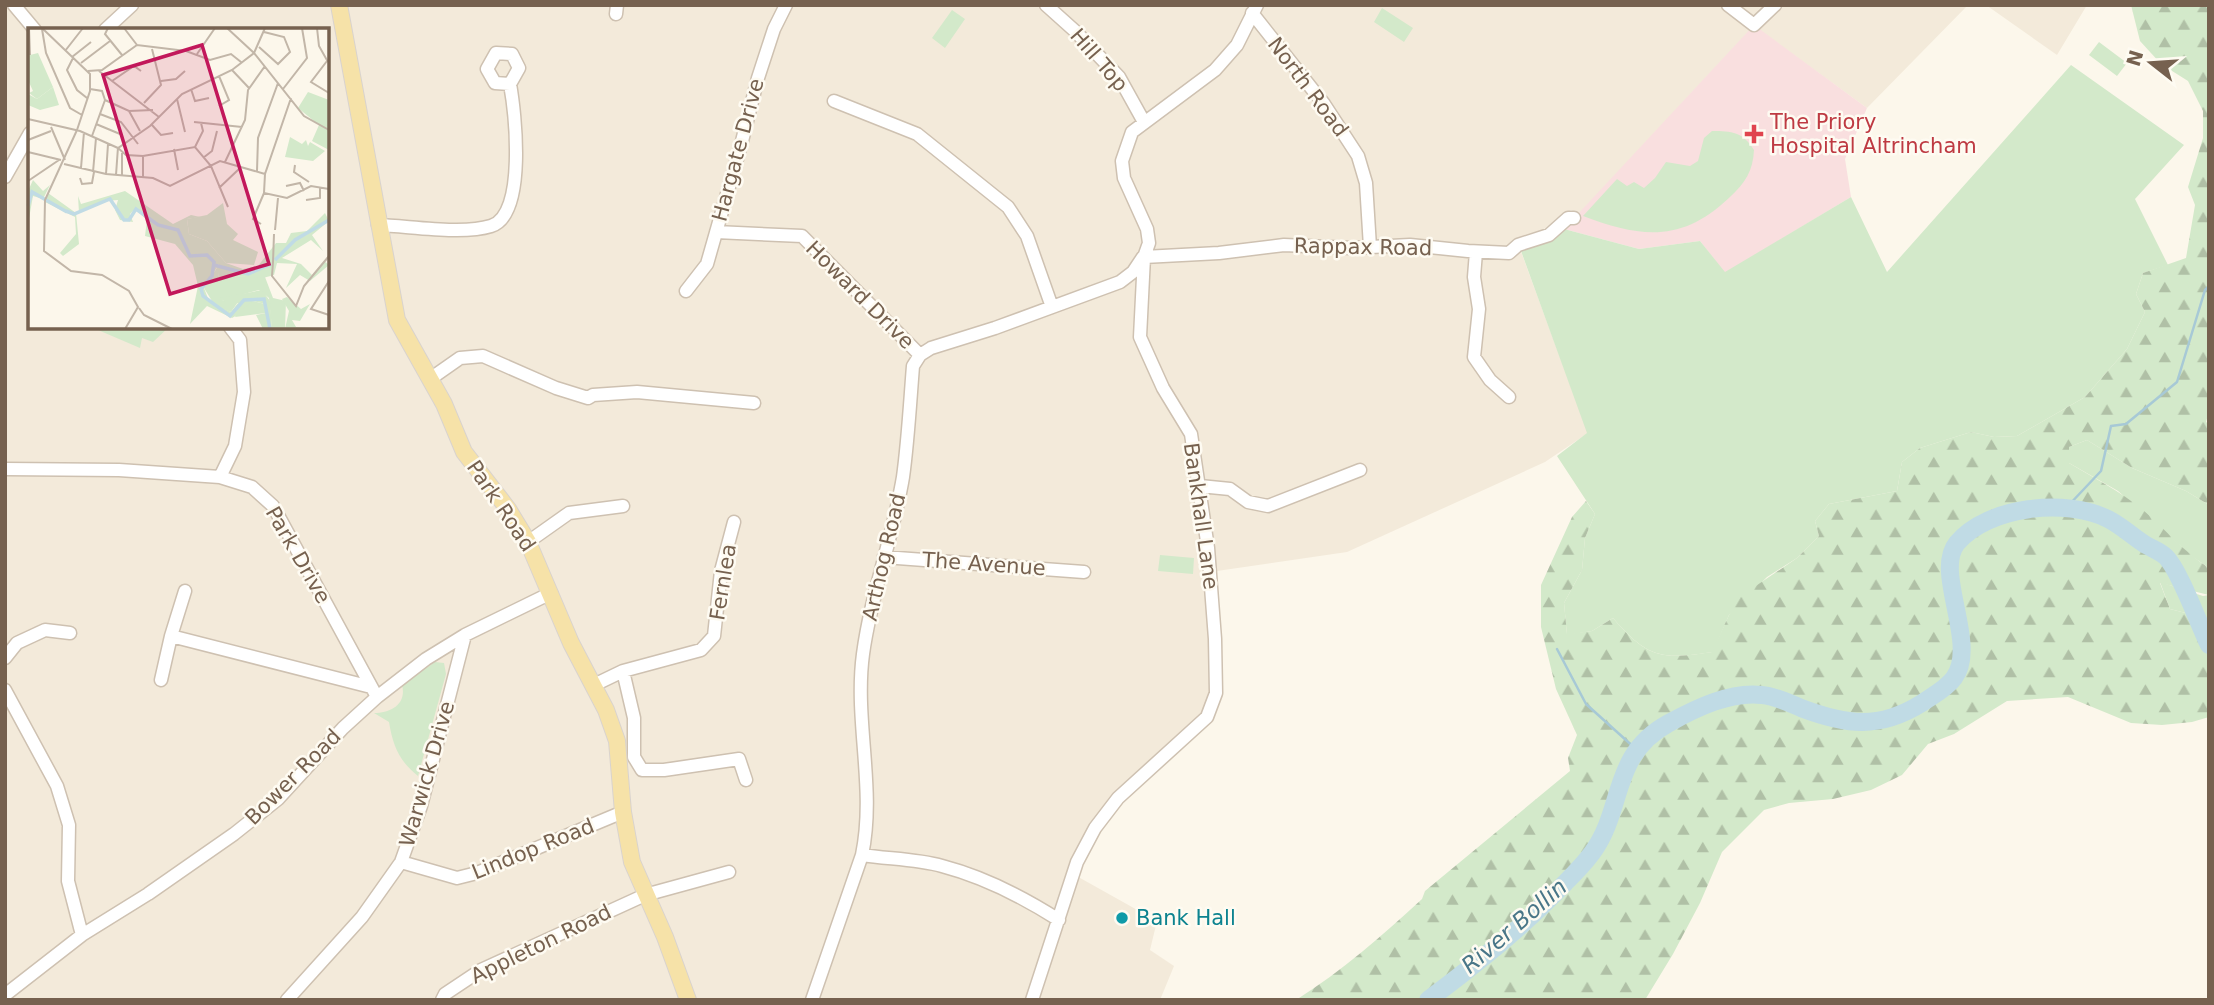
<svg xmlns="http://www.w3.org/2000/svg" width="2214" height="1005" font-family="'DejaVu Sans',sans-serif">
<defs>
<pattern id="forest-firs" width="22" height="20" patternUnits="userSpaceOnUse" patternTransform="scale(1.75)"><rect width="22" height="20" fill="#d3e9ca"/><path d="M5 1l3.5 6h-7zM16 11l3.5 6h-7z" fill="#b0c0a6"/></pattern>
</defs>
<rect width="100%" height="100%" fill="#fcf7eb"/>
<!-- residential -->
<path fill="#f3eada" fill-rule="evenodd" d="M5,5H1968L1867,108L1754,26L1682,103L1583,216L1571,210L1538,233L1517,241L1588,433L1545,462L1347,552L1210,572L1216,693L1207,717L1118,798L1073,874L1157,921L1150,950L1174,966L1160,1000H5ZM30,30H327V327H30Z
M1986,5H2087L2057,55Z"/>
<!-- medical -->
<path fill="#f9dfdf" d="M1754,25L1867,108L1845,159L1851,197L1725,273L1700,241L1639,249L1564,229Z"/>
<!-- green -->
<path fill="#d3e9ca" d="M1382,8L1413,28L1404,42L1374,22Z
M952,10L965,19L945,48L932,38Z
M2099,42L2127,63L2117,76L2089,55Z
M2071,65L2184,145L2135,199L2168,265L2143,273L2136,294L2145,312L2127,349L2085,397L2017,436L1994,437L1971,432L1920,448L1902,462L1897,491L1829,504L1815,521L1819,536L1797,558L1767,577L1729,615L1713,652C1660,660 1648,658 1613,618L1592,631L1567,635L1564,603L1582,570L1585,538L1595,514L1557,456L1587,433L1521,251L1556,238L1564,229L1639,249L1700,241L1725,272L1851,197L1887,272Z
M1712,131C1732,131 1743,132 1754,150C1753,171 1745,183 1730,197C1682,243 1641,238 1583,216L1617,179L1627,186L1634,182L1644,188L1655,178L1666,162L1690,166L1698,161L1704,138Z
M91,327H169L153,342L142,338L140,348Z
M2087,440L2132,468L2186,491L2209,505V568L2193,557L2118,491L2069,463V447Z
M1160,555L1194,558L1193,574L1158,571Z
M2160,582L2203,596L2209,595V619L2170,609Z
M435,662L444,663L446,674L418,776C399,761 393,746 389,722L374,713C391,713 407,704 402,685Z"/>
<!-- forest -->
<path fill="url(#forest-firs)" d="M2131,5H2209V411L2206,422L2209,424V505L2186,491L2132,468L2087,440L2069,447V463C2094,478 2120,491 2143,510C2165,529 2184,552 2209,568V595L2160,583L2170,609L2209,619V717L2192,722L2162,725L2131,723L2068,697L2007,701L1954,734L1928,744L1902,775L1871,790L1833,799L1789,803L1764,810L1722,852L1700,903L1673,954L1645,1000H1296C1342,971 1382,936 1422,899L1425,891L1570,771L1568,758L1577,735L1556,689L1541,627V585L1572,517L1586,501L1595,514L1585,538L1582,570L1564,603L1567,634L1592,631L1613,618C1648,658 1660,660 1712,652L1729,615L1741,596L1797,558L1819,536L1815,521L1829,504L1897,491L1902,462L1920,448L1971,432L1994,437L2017,436L2085,397L2127,349L2145,312L2136,294L2143,273L2186,258L2195,205L2188,187L2203,138V111L2188,81L2161,64L2140,41Z"/>
<g fill="none" stroke-linecap="round" stroke-linejoin="round">
<!-- stream -->
<path stroke="#a7c9d6" stroke-width="2.5" d="M2067,507L2101,471L2111,426L2126,424L2177,382L2205,290L2209,286
M1557,649L1586,704L1637,750"/>
<!-- river -->
<path stroke="#c0dbe5" stroke-width="18" d="M1428,1000C1476,964 1523,927 1565,883C1574,874 1584,864 1592,853C1625,808 1610,755 1669,723C1696,708 1731,691 1762,695C1775,696 1789,703 1801,708C1846,725 1879,730 1922,703C1932,696 1946,689 1954,678C1979,644 1933,572 1957,543C1988,506 2066,498 2108,519C2122,526 2133,537 2146,545C2153,549 2160,551 2166,557C2180,571 2199,625 2209,645"/>
<!-- minor casing -->
<g stroke="#cec1b1" stroke-width="15">
<path id="minor" d="M14,5L35,30
M1046,5L1075,31L1119,77L1144,122
M1728,5L1754,25L1775,5
M1252,13L1324,104L1358,156L1366,183L1370,247
M616,14L617,5
M105,30L132,5
M834,101L917,134L1008,207L1027,236L1052,307
M5,177L30,133
M378,225C410,226 462,235 491,226C527,215 515,112 510,84L519,68L512,54L496,53L487,69L495,83L510,84
M716,232L802,236L920,355
M1476,252L1474,277L1479,309L1474,357L1490,380L1509,397
M1144,257L1219,253L1284,245L1351,248L1410,245L1468,251L1509,253L1518,245L1549,235L1568,218H1574
M686,291L707,264L741,145L758,78L774,29L786,5
M430,379L460,358L483,356L556,388L588,398L593,395L637,392L754,403
M5,469L119,470L220,477L252,487L273,506L377,697
M220,477L235,446L244,392L240,340L230,327
M1200,486L1230,489L1248,502L1268,506L1360,470
M528,542L569,513L623,506
M884,557L1084,572
M171,636L371,687
M5,658L17,643L45,630L70,633
M623,671L634,718V757L642,770H664L739,759L746,780
M161,680L171,636L185,591
M594,685L623,671L701,650L714,636L721,571L734,522
M5,690L57,786L69,825L68,881L82,935
M862,855C888,859 917,859 942,866C984,877 1023,897 1059,920
M401,862L457,878L477,873L623,812
M5,995L82,935L148,894L234,834L278,799L343,728L377,697L426,659L465,635L551,593
M287,1000L362,917L401,862L421,806L465,635
M442,1000L445,994L481,970L645,895L729,872
M812,1000L862,855C876,788 854,721 863,654C871,594 893,537 903,477C908,441 910,403 913,366L920,355L931,348L995,328L1120,282L1133,272L1143,257
M1032,1000L1077,862L1095,828L1118,798L1207,717L1216,693L1215,639L1208,548L1191,434L1163,388L1140,337L1144,257L1149,243L1147,229L1124,178L1122,161L1132,132L1215,70L1237,45L1257,5"/>
</g>
<!-- major casing -->
<g stroke="#d9d3ce" stroke-width="18">
<path id="major" d="M339,5L397,320L444,404L464,452L508,509L528,542L571,643L606,710L617,741L623,812L632,862L665,937L688,1000"/>
</g>
<!-- minor -->
<use href="#minor" stroke="#fff" stroke-width="12"/>
<!-- major -->
<use href="#major" stroke="#f6e2a8" stroke-width="16"/>
</g>
<!-- markers -->
<path fill="#e0444e" stroke="#fefbf2" stroke-width="2.5" d="M1750.5 123.5h7v7h7v7h-7v7h-7v-7h-7v-7h7z"/>
<circle fill="#0f9aa8" stroke="#fefbf2" stroke-width="2.5" cx="1122" cy="918" r="7"/>
<g text-anchor="middle" dominant-baseline="central" stroke-width="5" stroke-linejoin="round" paint-order="stroke">
<!-- street labels -->
<g font-size="21" fill="#76614f" stroke="#fefbf2">
<text transform="translate(1099 60) rotate(49)">Hill Top</text>
<text transform="translate(1308 87) rotate(53)">North Road</text>
<text transform="translate(738 150) rotate(-75)">Hargate Drive</text>
<text transform="translate(1363 247) rotate(1)">Rappax Road</text>
<text transform="translate(860 295) rotate(45)">Howard Drive</text>
<text transform="translate(501 506) rotate(56)">Park Road</text>
<text transform="translate(1201 516) rotate(82)">Bankhall Lane</text>
<text transform="translate(298 555) rotate(60)">Park Drive</text>
<text transform="translate(884 557) rotate(-77)">Arthog Road</text>
<text transform="translate(984 564) rotate(4)">The Avenue</text>
<text transform="translate(723 582) rotate(-81)">Fernlea</text>
<text transform="translate(427 774) rotate(-74)">Warwick Drive</text>
<text transform="translate(293 777) rotate(-45)">Bower Road</text>
<text transform="translate(533 849) rotate(-22)">Lindop Road</text>
<text transform="translate(541 944) rotate(-26)">Appleton Road</text>
</g>
<!-- health labels -->
<g font-size="21" fill="#be3a42" stroke="#fefbf2" text-anchor="start">
<text x="1770" y="122">The Priory<tspan x="1770" dy="24">Hospital Altrincham</tspan></text>
</g>
<!-- culture labels -->
<g font-size="21" fill="#0d838f" stroke="#fefbf2" text-anchor="start">
<text x="1136" y="918">Bank Hall</text>
</g>
<!-- water labels -->
<g font-size="23" font-style="italic" fill="#497688" stroke="#fefbf2">
<text transform="translate(1514 926) rotate(-41)">River Bollin</text>
</g>
</g>
<!-- overview -->
<g transform="translate(28 28)">
<rect width="301" height="301" fill="#fcf7eb"/>
<path d="M195,175L199,196L210,206L205,212L230,224L226,237L198,235L179,213L161,206L159,191L179,187ZM192,235L190,254L199,248L237,249L245,270L258,273L257,301H244L241,270L231,262L194,272L210,274L203,284L187,278L176,260ZM225,273L237,276L238,285L207,289L214,275Z" fill="#d3e9ca"/>
<path d="M25,59L31,77L12,82L0,77V66L9,71ZM5,152L15,163L22,157L15,171L5,168L0,196V163ZM97,163L145,196L163,187L172,189L159,191L161,206L179,213L198,235L215,241L230,238L248,215H258L263,205L279,203L297,185L301,193L284,207L295,223L283,212L254,230L273,236L284,247L296,233L301,237L282,253L272,247L258,260L269,236L249,235L246,247L235,250L199,248L190,257L191,236L176,260L181,273L203,284L210,275H199L192,270L234,262L242,273L244,301H235L228,287L238,285L237,276L225,273L215,281L214,275L211,286L204,290L179,278L162,296L170,258L165,237L147,216L117,208L119,192L107,181L102,186L105,194L92,192L87,182L90,172L76,173L51,185L50,168L53,176ZM20,165L48,185L51,216L35,228L32,225L48,206L47,189L17,174ZM259,269L273,281L282,276L272,293L264,292L268,299L301,301H257L261,283L254,271Z" fill="#d3e9ca"/>
<path d="M0,15L2,27L10,25L25,59L9,71L1,65L5,63L0,52ZM280,64L301,72V122L284,113L291,97L270,80ZM262,109L274,116L278,112L280,118L282,114L297,123L285,133L257,129Z" fill="#d3e9ca"/>
<path fill="none" stroke="#c0dbe5" stroke-width="3.5" d="M0,178L4,164L39,184M38,183L46,186L82,171L96,192H101L108,181L130,197L150,202L162,228L179,227L186,234L184,248L173,261L175,268L202,288L216,272L236,271L242,301M247,232L267,212L301,192M186,237L220,246L243,236"/>
<path fill="none" stroke="#c2b6a8" stroke-width="2" d="M1,0L2,27M14,0L62,46V63L49,102M80,0L77,6L94,27M96,0L109,17M199,0L226,25L276,88L301,102M289,0L291,18L300,34M14,1L18,25L42,80L54,87M231,19L250,36L262,24L256,9L236,4M37,23L55,0M169,26L187,0M44,29L63,14M45,30L39,42L49,62L59,70M299,33L283,54L301,65M53,35L82,13M204,42L221,60M60,43L74,42L109,17L158,23L182,32L203,26L213,34M71,43L131,89M191,48L201,72L191,78M84,53L106,38L113,43M133,53L148,51L157,43M62,61L74,63L77,72L64,108M163,61L167,73L181,70M255,61L279,30L274,0M263,70L237,146L236,165L259,170L283,158L301,161M149,71L157,104M77,72L101,83L125,82M116,75L133,57L124,21M101,83L112,103M72,86L93,94L110,116M0,91L52,103L90,120L122,98L154,66L204,42L226,25L237,0M166,94L214,99M68,96L92,106M124,97L133,107L145,105M23,99L37,132M49,102L17,172L16,223L43,243L74,247L101,263L110,279L97,301M0,112L23,103M167,119L175,103L173,95M90,120L98,127L115,128L167,119L183,138L200,179M146,121L150,142M0,124L33,132M175,130L184,123L189,103M197,134L217,92L220,62L237,38M36,136L78,146L125,150L142,158L192,133L237,146M267,137L266,144L281,154M53,140L56,104M229,143L230,110L250,55M65,144L68,110M78,146L80,116M88,147L90,119M94,148V125M52,150L54,156L64,155L66,144M115,150V128M0,153L31,132M258,158L272,155L276,163M191,160L211,141M278,172L292,170V160M233,196L225,191L236,165M247,202L250,170M245,234L244,248L268,278L276,258L301,228M245,234L246,206M301,253L283,281L301,287M111,280L116,287L144,301"/>
<path fill="#c2185b" fill-opacity="0.15" stroke="#c2185b" stroke-width="3.5" d="M174,17L241,236L142,266L75,47Z"/>
<rect width="301" height="301" fill="none" stroke="#76614f" stroke-width="3.5"/>
</g>
<!-- border -->
<rect width="2214" height="1005" fill="none" stroke="#76614f" stroke-width="14"/>
<!-- north arrow -->
<g transform="translate(2151 63) rotate(287)" stroke="#fefbf2" stroke-width="5" paint-order="stroke">
<path d="M0-5L12 26L0 18L-12 26Z" fill="#76614f"/>
<text y="-10" font-size="19" font-weight="bold" text-anchor="middle" fill="#76614f">N</text>
</g>
</svg>
